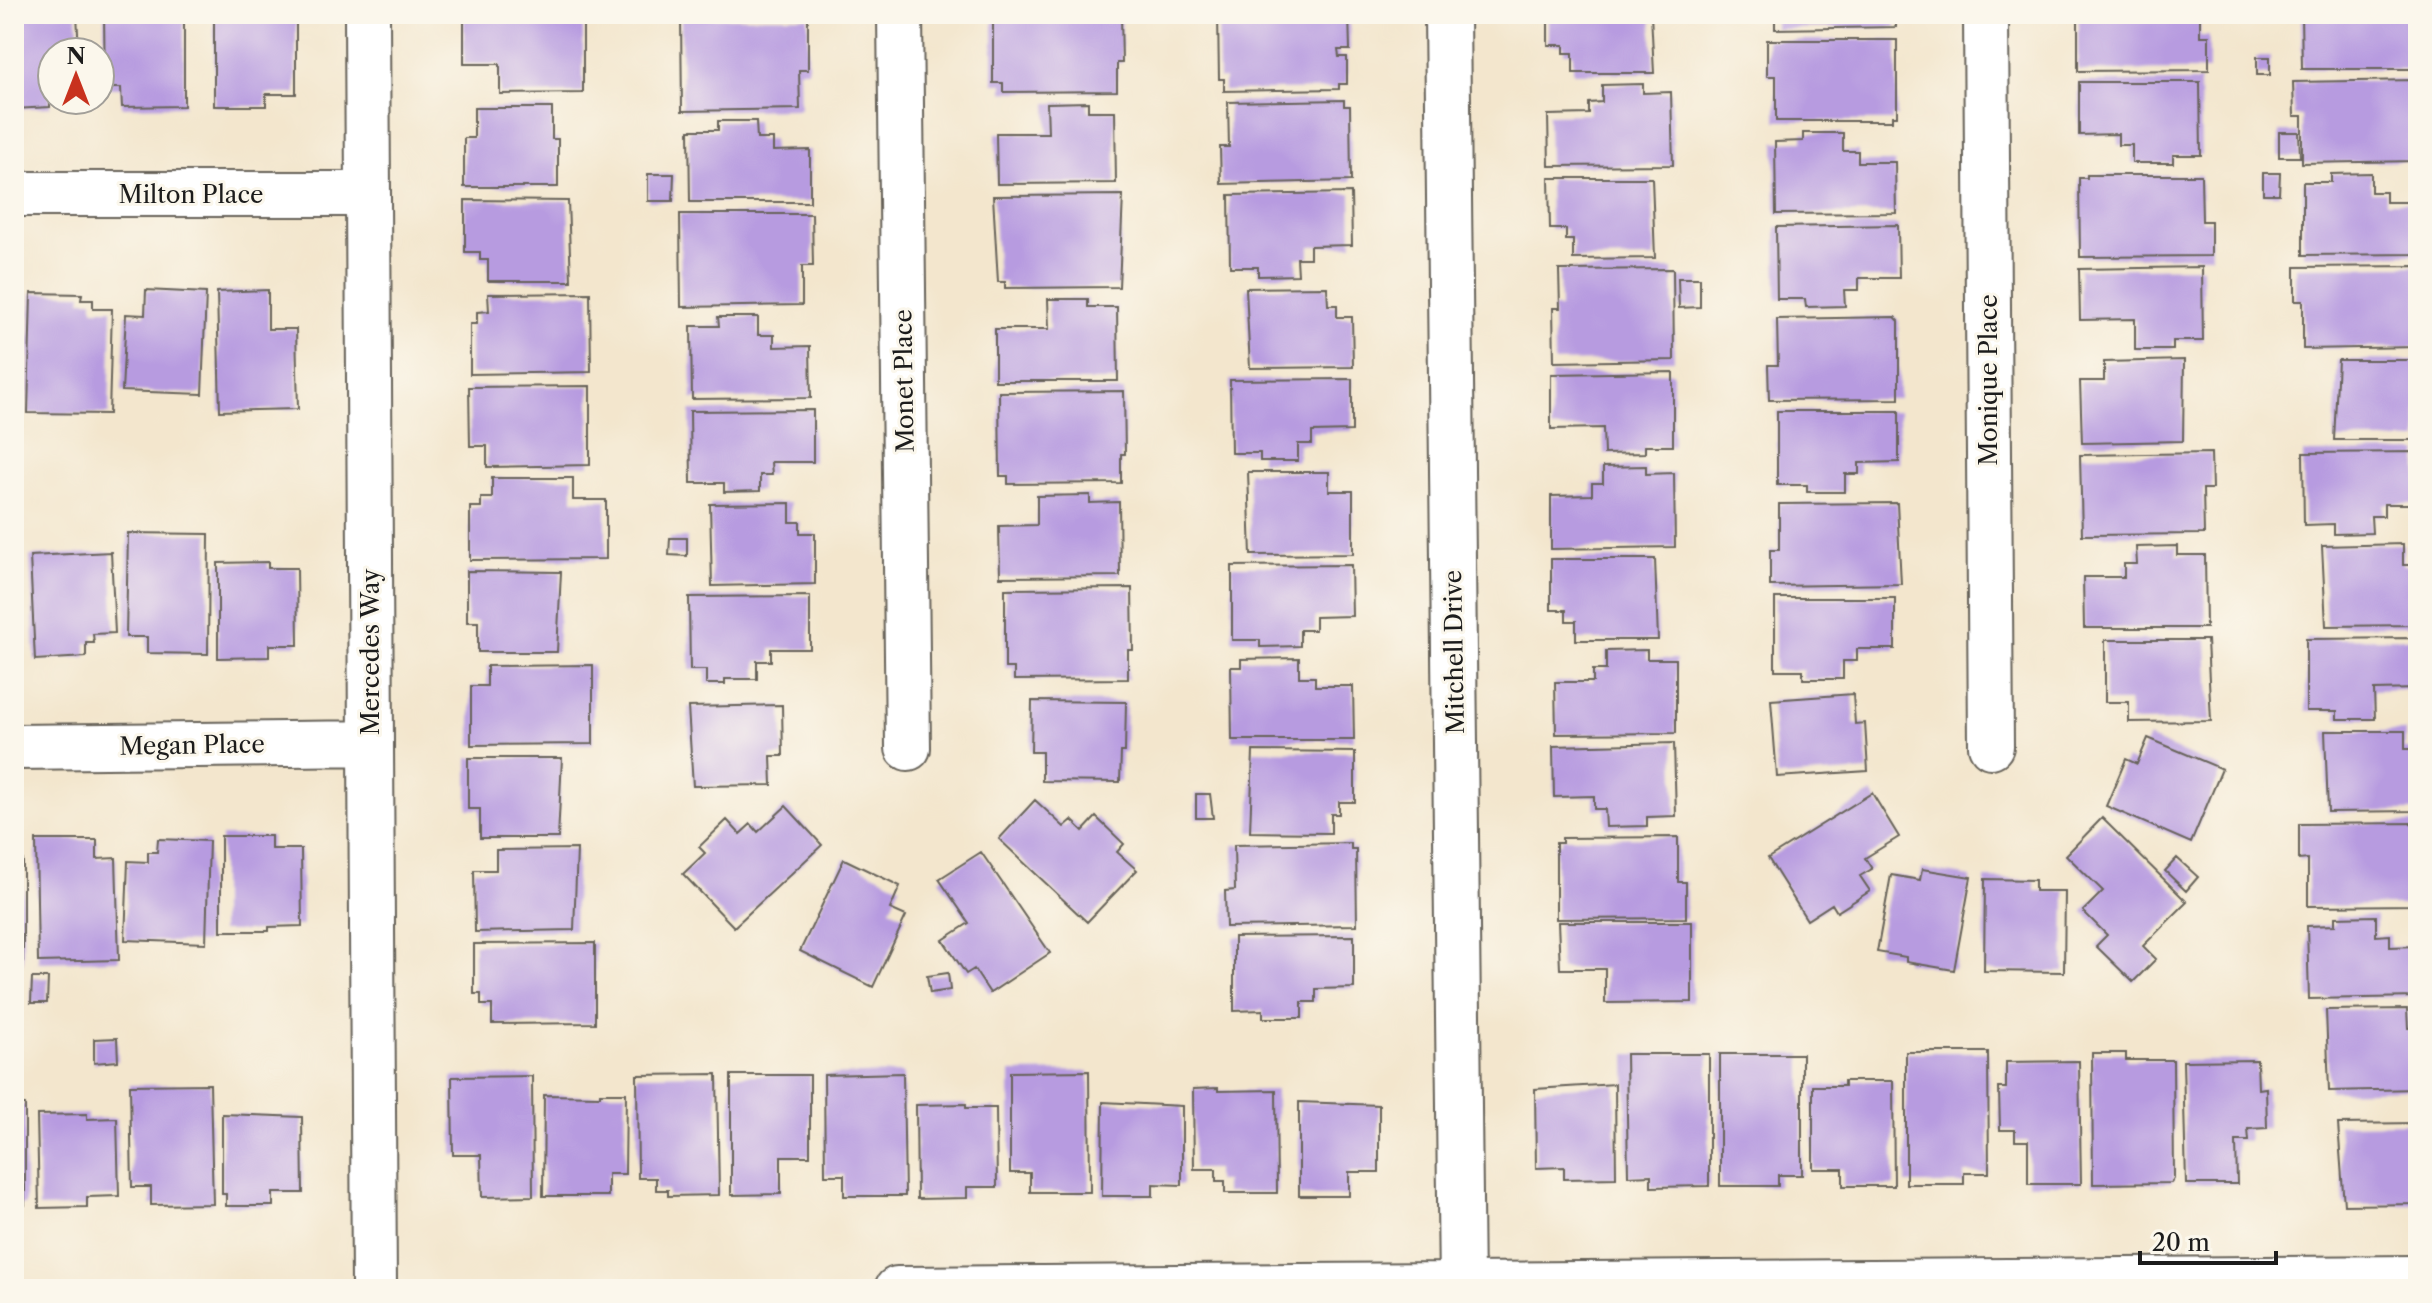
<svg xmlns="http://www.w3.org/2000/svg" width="2432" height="1303" font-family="'Libre Caslon Text',serif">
<rect width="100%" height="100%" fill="#fbf7ec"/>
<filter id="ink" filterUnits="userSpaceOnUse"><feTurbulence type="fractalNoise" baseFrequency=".0125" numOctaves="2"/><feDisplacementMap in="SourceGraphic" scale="16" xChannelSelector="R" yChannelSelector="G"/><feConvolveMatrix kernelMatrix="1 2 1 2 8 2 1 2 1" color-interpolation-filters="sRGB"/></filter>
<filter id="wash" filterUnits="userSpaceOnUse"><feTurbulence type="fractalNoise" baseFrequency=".006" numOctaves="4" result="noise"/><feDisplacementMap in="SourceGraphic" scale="32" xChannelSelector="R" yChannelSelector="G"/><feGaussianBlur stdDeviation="1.8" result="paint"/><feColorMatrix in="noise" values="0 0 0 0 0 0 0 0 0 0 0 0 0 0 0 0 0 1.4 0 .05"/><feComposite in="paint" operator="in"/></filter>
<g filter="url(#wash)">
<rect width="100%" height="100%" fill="#f3e6cd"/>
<g id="blocks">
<!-- building -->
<path fill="#b79be0" d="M14,14H77L79,52H52L50,107L14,109Z
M104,14H184V106L122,107L121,88H105Z
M214,14L296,17V94H266V106H214Z
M993,14H1121L1122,63H1117V91L1003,92V83H993Z
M1218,14H1349L1350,50H1338L1339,57H1347V84H1339V89L1224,91V79H1219Z
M1548,14H1651L1654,73H1573V53H1564V45H1548Z
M1775,14H1896V27L1775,29Z
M2078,14H2200V36H2209V70L2078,71Z
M2301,14L2418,17V69H2302Z
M464,15H583V93L500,94V64H464Z
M808,17V70H799L800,109L682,111L681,18Z
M1767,40H1897V116H1892V121H1776V76H1767Z
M2257,57H2270V75H2257Z
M2418,80V161L2302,163V116H2294L2293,82Z
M2079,82H2200L2201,155H2173V163H2132V145H2118V134L2079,135Z
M1643,84V93L1671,92L1673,165L1549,166L1548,115L1589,114V103L1602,102V85Z
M1344,100V106H1350L1351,181L1221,184L1220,147H1229L1228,102Z
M1088,102V111H1115L1116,183L997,184L996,133H1048L1047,103Z
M474,108H552V139H558V187H464V138H474Z
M718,121H756L757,139H773V151L810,150V202H690L689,130H718Z
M2279,132H2299L2300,157H2279Z
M1803,133H1843V151H1858V162H1895L1896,213L1776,214L1775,142L1803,141Z
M2263,173H2280L2279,194H2263Z
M2371,173V192H2386V202H2418V254L2303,255V182H2331V174Z
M648,174H674L673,201H648Z
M2087,175H2201L2202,221H2211V256L2080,257L2079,178H2087Z
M1549,178H1652L1655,258L1573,259V240H1566V229H1550Z
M1351,193L1352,245L1310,246V258H1297L1298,275L1258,276V267H1230L1229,195Z
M1123,195L1119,287L1005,288V282H998L993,196Z
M465,200L568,201L571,281H488V260H480V252H465Z
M680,214H812L813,266H802V305L681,307Z
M1898,225L1899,278H1859V290H1844L1845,306L1806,307L1805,299H1777L1776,227Z
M2418,266V347L2303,349V301H2295V267Z
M2202,267L2203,341H2173V350H2135V319L2080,320L2079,269Z
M1673,269L1674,360L1554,362L1553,308H1560L1559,270Z
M1678,278H1700V307L1679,308Z
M1327,287L1328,305H1337V317H1352L1353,367L1250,368L1246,288Z
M146,290L206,293L202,394L122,391L126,314L145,315Z
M268,290V329H296L298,409L220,411L217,292Z
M14,291H21L17,384L14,383Z
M31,293L82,294L81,300H93V309H112L109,414L28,413Z
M590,293L591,372L470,374V324H477V312L489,311L488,294Z
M1048,299H1088V307H1117L1118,381H995V329H1049Z
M718,317H758V335H774V347L810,346L811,398L692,399L691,326H719Z
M1895,317L1899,321V399L1769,400L1768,365H1778L1777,319Z
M2184,360L2183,441L2082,443L2080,381H2104V362Z
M2338,360H2416L2418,440H2334Z
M1673,372V446H1645V453L1604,454L1603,428L1551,429V374Z
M1352,379V431L1312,432V444H1298V461H1260V453H1231L1230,380Z
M590,386V465L487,467V446H470L469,387Z
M1124,391L1125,454H1121V483L1008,484V476H1000L999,392Z
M813,410V462H771L772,475H760V491L724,492V483H691L690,411Z
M1777,411H1899V462L1859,463V474H1845V492H1807V485H1777Z
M2418,452V504H2384V516H2371L2372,533L2334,534V524L2304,525L2303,453Z
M2211,453L2212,489H2203L2204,534L2082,535L2080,455Z
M1646,466V474L1674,473L1675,547L1551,549V496L1592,495V483H1603V467Z
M1248,472H1329V491H1353V554L1251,555Z
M492,478H573V500H606V559L470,560V507H481V498H492Z
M1090,495V503L1119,502L1120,576L1000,577L999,526L1037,525V496Z
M790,503V522H800V533H815V584L712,586L710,504Z
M1897,503L1901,584L1770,586V550H1779V504Z
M128,533L209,534L208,654L147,653V637H126Z
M670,538H687V556L669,555Z
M2403,544V565H2413V575H2418V625L2326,626L2322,546Z
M2177,546V555H2205L2206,628H2084L2083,577H2124V564H2137L2136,547Z
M111,552L115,633L93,634L94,643H86V657L35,660L30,556Z
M1551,559H1655L1658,640H1576V621H1566V610H1551Z
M268,562V568H297L298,645H269V657L218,658V563Z
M1351,565L1352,616L1315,617V630H1300V646L1260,647V640H1232V566Z
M14,567H19V660H14Z
M467,571L561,572L557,652H478V622H467Z
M1132,588L1133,650H1128V679L1014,680V668H1005V589Z
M810,596V649H771V661H757V679H725V684H706V670H690L689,597Z
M1775,598H1895V649H1857V661H1843V679H1803V670H1775Z
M2418,638V689L2374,690L2375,719H2337V711H2306V639Z
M2105,640H2207L2211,721L2129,722V702H2105Z
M1647,650V659H1676V733L1556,734L1555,682H1593V670H1606V651Z
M1299,658V677H1315V686H1353L1354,740H1232L1231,667H1241V659Z
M593,665V744L471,745V686H487V666Z
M1853,694L1855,724L1865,723L1868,771L1777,777L1771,700Z
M1032,701L1126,702L1125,752H1121L1120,782L1042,781V752H1031Z
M782,705L783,756H771L772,785L693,786L688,707Z
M2325,731H2405V749H2415L2418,761V811L2328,812Z
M2148,738L2222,769L2191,843L2106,806L2126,759L2137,764Z
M1674,743L1676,816L1647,817V826L1606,827L1605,809H1594V796L1554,797L1553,746Z
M1253,751L1355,752V802H1339V814H1331V833L1250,832Z
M468,758H562L558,838H480V809H468Z
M1872,793L1899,837L1865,858L1872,869L1860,876L1870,891L1837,912L1832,904L1807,920L1768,858Z
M1196,794H1210L1213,818H1196Z
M1035,800L1064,827L1072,820L1083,831L1096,817L1124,844L1117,852L1137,870L1087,922L999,839Z
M786,806L822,845L734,927L683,874L705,853L699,847L727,820L740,834L751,824L758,832Z
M2102,818L2187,902L2143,946L2156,959L2133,982L2096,946L2107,935L2083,911L2103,891L2066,855Z
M2418,823V905L2308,906V859L2299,860V824Z
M221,836H271V849H301L302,926L269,927V931H221Z
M1678,837V882H1686V918L1556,919V843H1562V838Z
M158,839L209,841L206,943L125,940L128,861L148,862V852H157Z
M36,840H97V859L116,858L119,960L38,962Z
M14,843H23V963H14Z
M1351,843V849H1356L1357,925L1226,927L1225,891L1235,890L1234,845Z
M577,849L574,930L475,932L474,870H496V850Z
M981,852L1050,953L990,993L974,969L966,974L943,940L969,923L939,879Z
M2177,858L2198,877L2186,891L2165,871Z
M844,859L900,886L890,909L906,916L873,987L800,951Z
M1922,869L1971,877L1954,970L1906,962V957L1877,952L1891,875L1920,880Z
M1985,879L2035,880V891H2065L2064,972L1984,971Z
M2376,916V936L2390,935V947L2418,946V997L2309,999L2307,926L2335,925V917Z
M1558,922H1692V1002L1605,1003V969H1560Z
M1354,936V988L1316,989V1002H1302V1018H1263V1010L1234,1011V937Z
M595,943V1023L492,1024V1005H481V994H474V944Z
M948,973L950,990L930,993L927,976Z
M32,978H48L47,1003H31Z
M2407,1009L2408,1028H2418V1089L2329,1091L2326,1010Z
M117,1038L118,1061L94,1063V1039Z
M1906,1052H1988L1989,1173H1964V1184H1906Z
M2092,1053H2126V1060H2173L2174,1179L2171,1183L2093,1184Z
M1626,1054H1709V1186L1651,1187V1175L1628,1176Z
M1720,1054H1802V1175H1778V1186H1720Z
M2257,1060L2258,1089L2266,1088L2267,1128L2248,1129L2249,1141H2236L2237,1184H2186L2183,1061Z
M2079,1061L2081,1184H2028V1141H2015V1130H2000L1999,1088H2006V1062Z
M1089,1071L1090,1192H1030V1173H1010V1072Z
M903,1073L905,1196H844V1175H825L824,1075Z
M717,1074L719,1195L668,1196V1190H656V1178H638L637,1075Z
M731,1075H810V1156H781V1194L731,1195Z
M532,1076L533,1196L482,1197L481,1155H453L452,1077Z
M1844,1081H1893L1894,1186H1843V1169H1813V1086H1844Z
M210,1084L213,1204L151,1205V1187H132L130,1085Z
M1615,1084L1616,1178L1564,1179V1167L1536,1168L1535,1089Z
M1218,1088V1091L1276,1090L1277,1193H1225V1181H1216V1169H1194L1193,1089Z
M600,1093H626L625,1174H608V1196H543L544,1095L600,1096Z
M1103,1102L1182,1106V1185L1153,1184V1196H1102Z
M1299,1102L1379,1105V1172H1349V1196H1299Z
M966,1104V1108H996L997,1187H967V1198L917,1199L916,1105Z
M14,1105H25V1205H14Z
M87,1114V1119L117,1118L119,1196L87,1197V1207L39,1208L37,1115Z
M222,1114L302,1117L303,1193H273V1206H226V1194H222Z
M2418,1123V1204L2344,1205L2338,1124Z"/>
</g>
</g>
<g filter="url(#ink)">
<use href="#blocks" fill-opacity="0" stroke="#67635a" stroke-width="2"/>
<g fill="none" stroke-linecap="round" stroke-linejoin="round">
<!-- street casing -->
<g stroke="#67635a" stroke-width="48">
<path id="street" d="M367,14L374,1289
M900,14L908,748
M1447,14L1461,1289
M1986,14L1991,746
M14,194H368
M14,747L371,743
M897,1289L2418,1278"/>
</g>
<!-- street -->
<use href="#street" stroke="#fff" stroke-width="44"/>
</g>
</g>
<g text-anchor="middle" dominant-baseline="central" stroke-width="6" stroke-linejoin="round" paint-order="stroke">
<!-- street labels -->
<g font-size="24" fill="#1c1c1c" stroke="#fbf7ec">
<text x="191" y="194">Milton Place</text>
<text transform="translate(1988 380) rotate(-90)">Monique Place</text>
<text transform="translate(904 381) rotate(-91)">Monet Place</text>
<text transform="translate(370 652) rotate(-90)">Mercedes Way</text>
<text transform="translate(1454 652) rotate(-91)">Mitchell Drive</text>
<text transform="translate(192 745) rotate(-1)">Megan Place</text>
</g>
</g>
<!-- margin -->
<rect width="2432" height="1303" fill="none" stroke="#fbf7ec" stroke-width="48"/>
<!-- north arrow -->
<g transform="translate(76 76)"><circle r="38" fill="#fbf7ec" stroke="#a29f99" stroke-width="2"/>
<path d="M0-6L14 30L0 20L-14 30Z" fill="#c8321e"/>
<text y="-12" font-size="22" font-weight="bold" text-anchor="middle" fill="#1c1c1c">N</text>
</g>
<!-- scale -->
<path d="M2140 1251v12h136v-12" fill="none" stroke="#1c1c1c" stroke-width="4"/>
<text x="2152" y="1251" font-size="24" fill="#1c1c1c" stroke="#fbf7ec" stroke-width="6" paint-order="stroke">20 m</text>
</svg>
